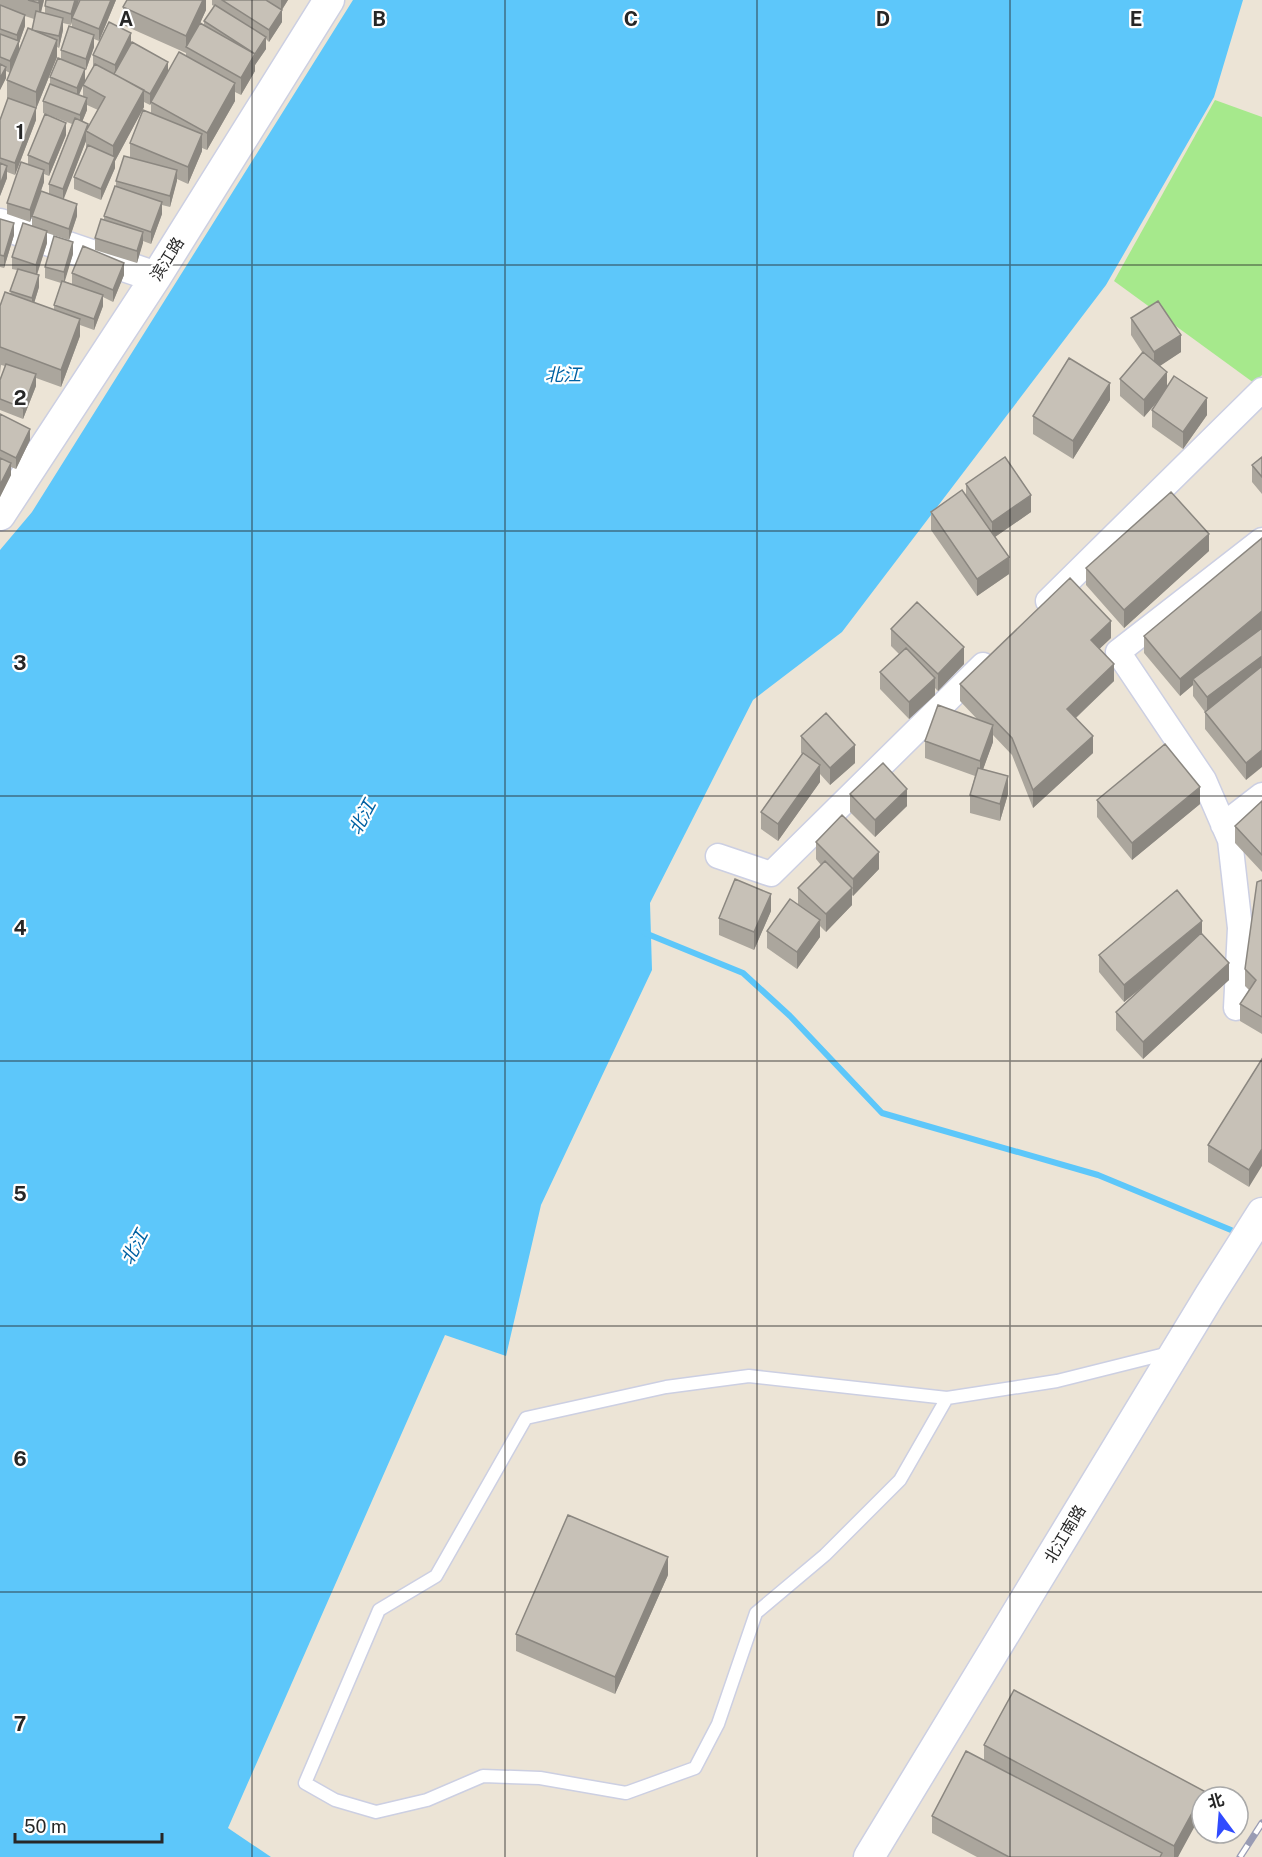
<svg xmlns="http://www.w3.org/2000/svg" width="1262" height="1857" font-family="'Public Sans','Noto Sans SC',sans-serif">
<rect width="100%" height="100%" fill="#ece4d6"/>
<!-- green -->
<path fill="#a6e98c" d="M1215,100L1262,117V375L1254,383L1114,281Z"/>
<!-- water -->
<path fill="#5dc7fa" d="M353,0H1243L1214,97L1106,285L842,632L753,700L650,903L652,970L541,1205L506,1356L445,1335L228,1828L271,1857H0V550L32,512Z"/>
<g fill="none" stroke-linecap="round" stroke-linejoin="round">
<!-- stream -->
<path stroke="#5dc7fa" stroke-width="6" d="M645,933L743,973L790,1016L882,1113L1098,1175L1231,1230"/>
<!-- service casing -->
<g stroke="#cccfe2" stroke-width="15">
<path id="service" d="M947,1398L900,1480L825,1555L756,1613L718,1724L695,1768L626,1793L540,1778L483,1776L427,1800L376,1812L335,1800L305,1783L379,1610L436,1576L526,1418L666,1387L749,1376L947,1398L1057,1381L1169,1353"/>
</g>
<!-- minor casing -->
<g stroke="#cccfe2" stroke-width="27">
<path id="minor" d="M1048,601L1262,390
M1223,825L1262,795
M718,856L771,874L983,665
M1236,1008L1240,928L1230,840L1204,780L1118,652L1262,540"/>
</g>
<!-- tertiary casing -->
<g stroke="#cccfe2" stroke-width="33">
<path id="tertiary" d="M0,224L156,277
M0,515L156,277L329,0
M869,1857L1210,1295L1262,1213"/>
</g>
<!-- service -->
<use href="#service" stroke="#fff" stroke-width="12"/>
<!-- minor -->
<use href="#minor" stroke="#fff" stroke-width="24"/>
<!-- tertiary -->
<use href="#tertiary" stroke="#fff" stroke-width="30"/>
<!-- rail casing -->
<g stroke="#999cb4" stroke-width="7">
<path id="rail" d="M1240,1857L1262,1823"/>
</g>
<!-- rail -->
<use href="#rail" stroke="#fff" stroke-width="4.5" stroke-dasharray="14" stroke-linecap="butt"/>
</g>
<!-- wall -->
<path fill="#aba69d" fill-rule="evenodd" d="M0,0H44L41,12L45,13V6L46,0H79L76,9L80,0H116L99,41L94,39V47L86,70H85V81L79,95L83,97V85L94,67L93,66V55L131,44L168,73L186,56V53L123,25V7L206,0V10L200,23L204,25V21L214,6L212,5V0H288L282,10V22L269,42L266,39V49L255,65V71L241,95L235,92V101L207,150L202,148V151L188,184L177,179L170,207L162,205V214L151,244L143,241L137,263L95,250V238L104,221V216L116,186V181L130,157V143L151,113V103L150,105L144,102V107L115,161V168L101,200L74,189V177L86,149V141L63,199L77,216L69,240L47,233V243L37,275L39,287L34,303L54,310V305L61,283L45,278V267L73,254L64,281L72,284V273L124,275L113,302L103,297V306L94,330L80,325V336L61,387L36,378V386L23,419L0,410V380L5,366L1,365L0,374V306L10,294L17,270L12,269V257L32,226V216L49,194V184L72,124L43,113V101L50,84V77L61,59V50L72,27V22L71,25L63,23V30L59,48L57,47V57L36,109V120L15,175L7,172V178L0,196V120L21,103L7,98V80L10,73L6,71V78L0,90ZM25,16L34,19L32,30L19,51V43L25,26ZM87,105L98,110L88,127L82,122L87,110Z
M66,135L49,176L44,174V182L30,222L7,214V203L28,164V155Z
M0,219L14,235L4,268L0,267Z
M1131,318L1181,352L1159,366L1167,387L1207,415L1183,449L1152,427V410L1159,400L1144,417L1120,396V379L1142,352L1131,335Z
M1110,400L1073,459L1033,434V416Z
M0,414L30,440L16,469L11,467V475L0,497Z
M1262,457V494L1252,482V465Z
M966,484L1031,512L995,537L1009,574L977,596L931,530V512L966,496Z
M1262,538L1246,780L1205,729V712L1193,696V685L1180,696L1144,653V636Z
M1209,551L1124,628L1086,585V568Z
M891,629L964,664L938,691L935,688V695L909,719L880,689V672L899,654L891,646Z
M1111,638L1099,649L1114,681L1076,718L1093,753L1033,808L1012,755L993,735V742L983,769L1008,794L1000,821L970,813V795L975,776L925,758V741L977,719L960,701V684Z
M801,736L855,763L830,785L820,774V782L778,841L761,829V812L802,754L801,753Z
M850,794L907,806L875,837L850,812Z
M1097,800L1200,804L1132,860L1097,817Z
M1262,801V872L1235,843V826Z
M816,842L879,869L853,896L852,895V905L826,932L820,926V937L797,969L767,948V931L798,905V888L821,865L816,859Z
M1262,880V1034L1240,1021V1004L1249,990L1245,986V969Z
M771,911L754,950L719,935V918Z
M1202,935L1229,980L1143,1059L1116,1030V1012L1144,986L1124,1002L1099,972V955Z
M1262,1059L1249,1187L1208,1162V1145Z
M668,1575L615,1694L516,1651V1634Z
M984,1745L1204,1797L1178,1857H977L932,1833V1816L984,1760Z"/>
<!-- shaded-wall -->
<path fill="#8b8780" d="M39,0H44L39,20Z
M75,0H79L73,18H72L71,25V14Z
M111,0H116L99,41V29Z
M203,0H206V10L189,48L186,47V36Z
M281,0H288L281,11Z
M282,10V22L269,42V30Z
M25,15V26L19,43V53L10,73V61L17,45V35Z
M63,18V30L59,48V36Z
M131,33V45L115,75V65Z
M94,35V47L86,70V59Z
M266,37V49L255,65V71L241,95V78Z
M57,40V57L36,109V92Z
M168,62V73L150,105V94Z
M6,67V78L0,90V78Z
M85,69V81L77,99V88Z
M235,83V101L207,150V133Z
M144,90V107L115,161V168L101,200V189L113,160V146Z
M87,98V110L80,127V115Z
M36,108V120L15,175V163Z
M66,123V135L49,176V164Z
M88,124V133L86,131V141L63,201V189Z
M202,134V151L188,184V167Z
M7,166V178L0,196V185Z
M44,170V182L30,222V210Z
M177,170V181L170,207V196Z
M162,202V214L151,244V232Z
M77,204V216L69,240V229Z
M14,223V235L4,268V256Z
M47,231V243L36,277V265Z
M143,232V243L137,263V251Z
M73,242V254L64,284V272Z
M124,263V275L113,302V290Z
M39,275V287L32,310V298Z
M103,295V306L94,330V319Z
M80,319V336L61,387V370Z
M1181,335V352L1154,370V352Z
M1167,372V390L1144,417V400Z
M36,374V386L23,419V408Z
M1110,383V400L1073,459V441Z
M1207,398V415L1183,449V432Z
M30,429V440L16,469V458Z
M11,463V475L0,497V485Z
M1031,495V512L992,539V522Z
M1209,534V551L1124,628V610Z
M1009,557V574L977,596V579Z
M1262,611V628L1193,679V685L1180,696V679Z
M1111,621V638L1091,657V640Z
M964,647V664L938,691V674Z
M1262,656V673L1207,714V697Z
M1114,664V681L1067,726V709Z
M935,678V695L909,719V702Z
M993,725V742L980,778V761Z
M1093,736V753L1033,808V790Z
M855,745V763L830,785V768Z
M1262,750V767L1246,780V763Z
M820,765V782L778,841V824Z
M1008,776V794L1000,821V804Z
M1200,787V804L1132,860V843Z
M907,789V806L875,837V820Z
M879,852V869L853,896V879Z
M852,888V905L826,932V914Z
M771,894V911L754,950V932Z
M820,920V937L797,969V952Z
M1202,921V938L1124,1002V985Z
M1229,963V980L1143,1059V1042Z
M1262,1149V1166L1249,1187V1170Z
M668,1557V1575L615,1694V1677Z
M1204,1791V1797H1202V1813L1178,1857H1174V1846Z"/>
<!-- building -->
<path fill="#c7c1b7" stroke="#8b8780" stroke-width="1.5" d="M28,0H39V3Z
M46,0H75L71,14L45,6Z
M80,0H111L99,29L72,18Z
M127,0H203L186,36L123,7Z
M222,0H266L282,10L269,30Z
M0,5L25,15L17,35L0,29Z
M215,5L266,37L255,54L204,21Z
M36,11L63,18L59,36L32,30Z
M109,22L131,33L115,65L93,55Z
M200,23L255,54L241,78L186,47Z
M69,26L94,35L86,59L61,50Z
M28,28L57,40L36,92L7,80Z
M0,34L19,41L10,61L0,57Z
M132,42L168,62L150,94L114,74Z
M179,52L235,83L207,133L151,102Z
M58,58L85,69L77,88L50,77Z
M0,64L6,67L0,78Z
M95,64L144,90L113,146L86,131L105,97L83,85Z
M50,84L87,98L80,115L43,101Z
M8,98L36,108L15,163L0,158V120Z
M143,110L202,134L188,167L130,143Z
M45,114L66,123L49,164L28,155Z
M75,118L88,124L63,189L49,184Z
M88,145L115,157L101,189L74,177Z
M124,156L177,170L170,196L116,181Z
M21,162L44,170L30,210L7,203Z
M0,163L7,166L0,185Z
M115,186L162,202L151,232L104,216Z
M41,191L77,204L69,229L32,216Z
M0,219L14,223L4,256L0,255Z
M101,219L143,232L137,251L95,238Z
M23,223L47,231L36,265L12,257Z
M54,236L73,242L64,272L45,267Z
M83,246L124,263L113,290L72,273Z
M18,269L39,275L32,298L10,291Z
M62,281L103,295L94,319L54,305Z
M5,292L80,319L61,370L0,347V306Z
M1158,301L1181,335L1154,352L1131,318Z
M1143,352L1167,372L1144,400L1120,379Z
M1069,358L1110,383L1073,441L1033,416Z
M6,364L36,374L23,408L0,399V380Z
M1174,376L1207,398L1183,432L1152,410Z
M0,414L30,429L16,458L0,450Z
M1005,457L1031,495L992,522L966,484Z
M1262,457V477L1252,465Z
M0,458L11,463L0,485Z
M962,490L1009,557L977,579L931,512Z
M1171,492L1209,534L1124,610L1086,568Z
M1262,538V611L1180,679L1144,636Z
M1070,578L1111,621L1091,640L1114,664L1067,709L1093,736L1033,790L1012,738L960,684Z
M917,602L964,647L938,674L891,629Z
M1262,628V656L1207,697L1193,679Z
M906,648L935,678L909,702L880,672Z
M1262,666V750L1246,763L1205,712Z
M938,705L993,725L980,761L925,741Z
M826,713L855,745L830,768L801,736Z
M1165,744L1200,787L1132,843L1097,800Z
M803,753L820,765L778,824L761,812Z
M883,763L907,789L875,820L850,794Z
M978,768L1008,776L1000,804L970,795Z
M1262,801V855L1235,826Z
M842,815L879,852L853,879L816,842Z
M825,861L852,888L826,914L798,888Z
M735,879L771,894L754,932L719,918Z
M1262,880V1017L1240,1004L1256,980L1245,969L1257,882Z
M1177,890L1202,921L1124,985L1099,955Z
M790,899L820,920L797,952L767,931Z
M1201,933L1229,963L1143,1042L1116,1012Z
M1262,1059V1149L1249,1170L1208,1145Z
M568,1515L668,1557L615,1677L516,1634Z
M1014,1690L1204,1791L1174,1846L984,1745Z
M966,1751L1162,1853L1160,1857H1009L932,1816Z"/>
<!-- grid -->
<path fill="none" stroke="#272727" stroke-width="1.5" stroke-opacity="0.55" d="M252,0V1857M505,0V1857M757,0V1857M1010,0V1857M0,265H1262M0,531H1262M0,796H1262M0,1061H1262M0,1326H1262M0,1592H1262"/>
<g text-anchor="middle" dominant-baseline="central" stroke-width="4.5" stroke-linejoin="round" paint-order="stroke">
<!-- street labels -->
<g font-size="16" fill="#272727" stroke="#fff">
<text transform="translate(167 259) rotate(-58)">滨江路</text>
<text transform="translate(1065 1534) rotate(-59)">北江南路</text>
</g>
<!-- water labels -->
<g font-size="18" font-style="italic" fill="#0061a2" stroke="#fff">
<text x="563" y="374">北江</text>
<text transform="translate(362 817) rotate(-62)">北江</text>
<text transform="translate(134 1247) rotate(-62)">北江</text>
</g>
</g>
<g font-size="20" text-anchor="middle" font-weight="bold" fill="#272727" stroke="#fff" stroke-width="4.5" stroke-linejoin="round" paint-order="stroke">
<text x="126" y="26">A</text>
<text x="379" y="26">B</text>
<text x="631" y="26">C</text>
<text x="883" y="26">D</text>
<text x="1136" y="26">E</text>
<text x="20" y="139">1</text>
<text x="20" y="405">2</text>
<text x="20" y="670">3</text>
<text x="20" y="935">4</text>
<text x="20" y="1201">5</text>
<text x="20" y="1466">6</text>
<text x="20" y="1731">7</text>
</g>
<!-- north arrow -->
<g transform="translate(1220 1815) rotate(344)"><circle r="28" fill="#ffffff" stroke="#a9a9a9" stroke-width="1.5"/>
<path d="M0-4.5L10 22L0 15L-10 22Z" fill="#304bff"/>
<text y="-9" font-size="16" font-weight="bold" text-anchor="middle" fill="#272727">北</text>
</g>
<!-- scale -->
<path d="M15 1833v9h147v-9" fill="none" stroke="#272727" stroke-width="3"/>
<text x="24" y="1833" font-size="18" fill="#272727" stroke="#ffffff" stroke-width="4.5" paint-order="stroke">50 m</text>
</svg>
